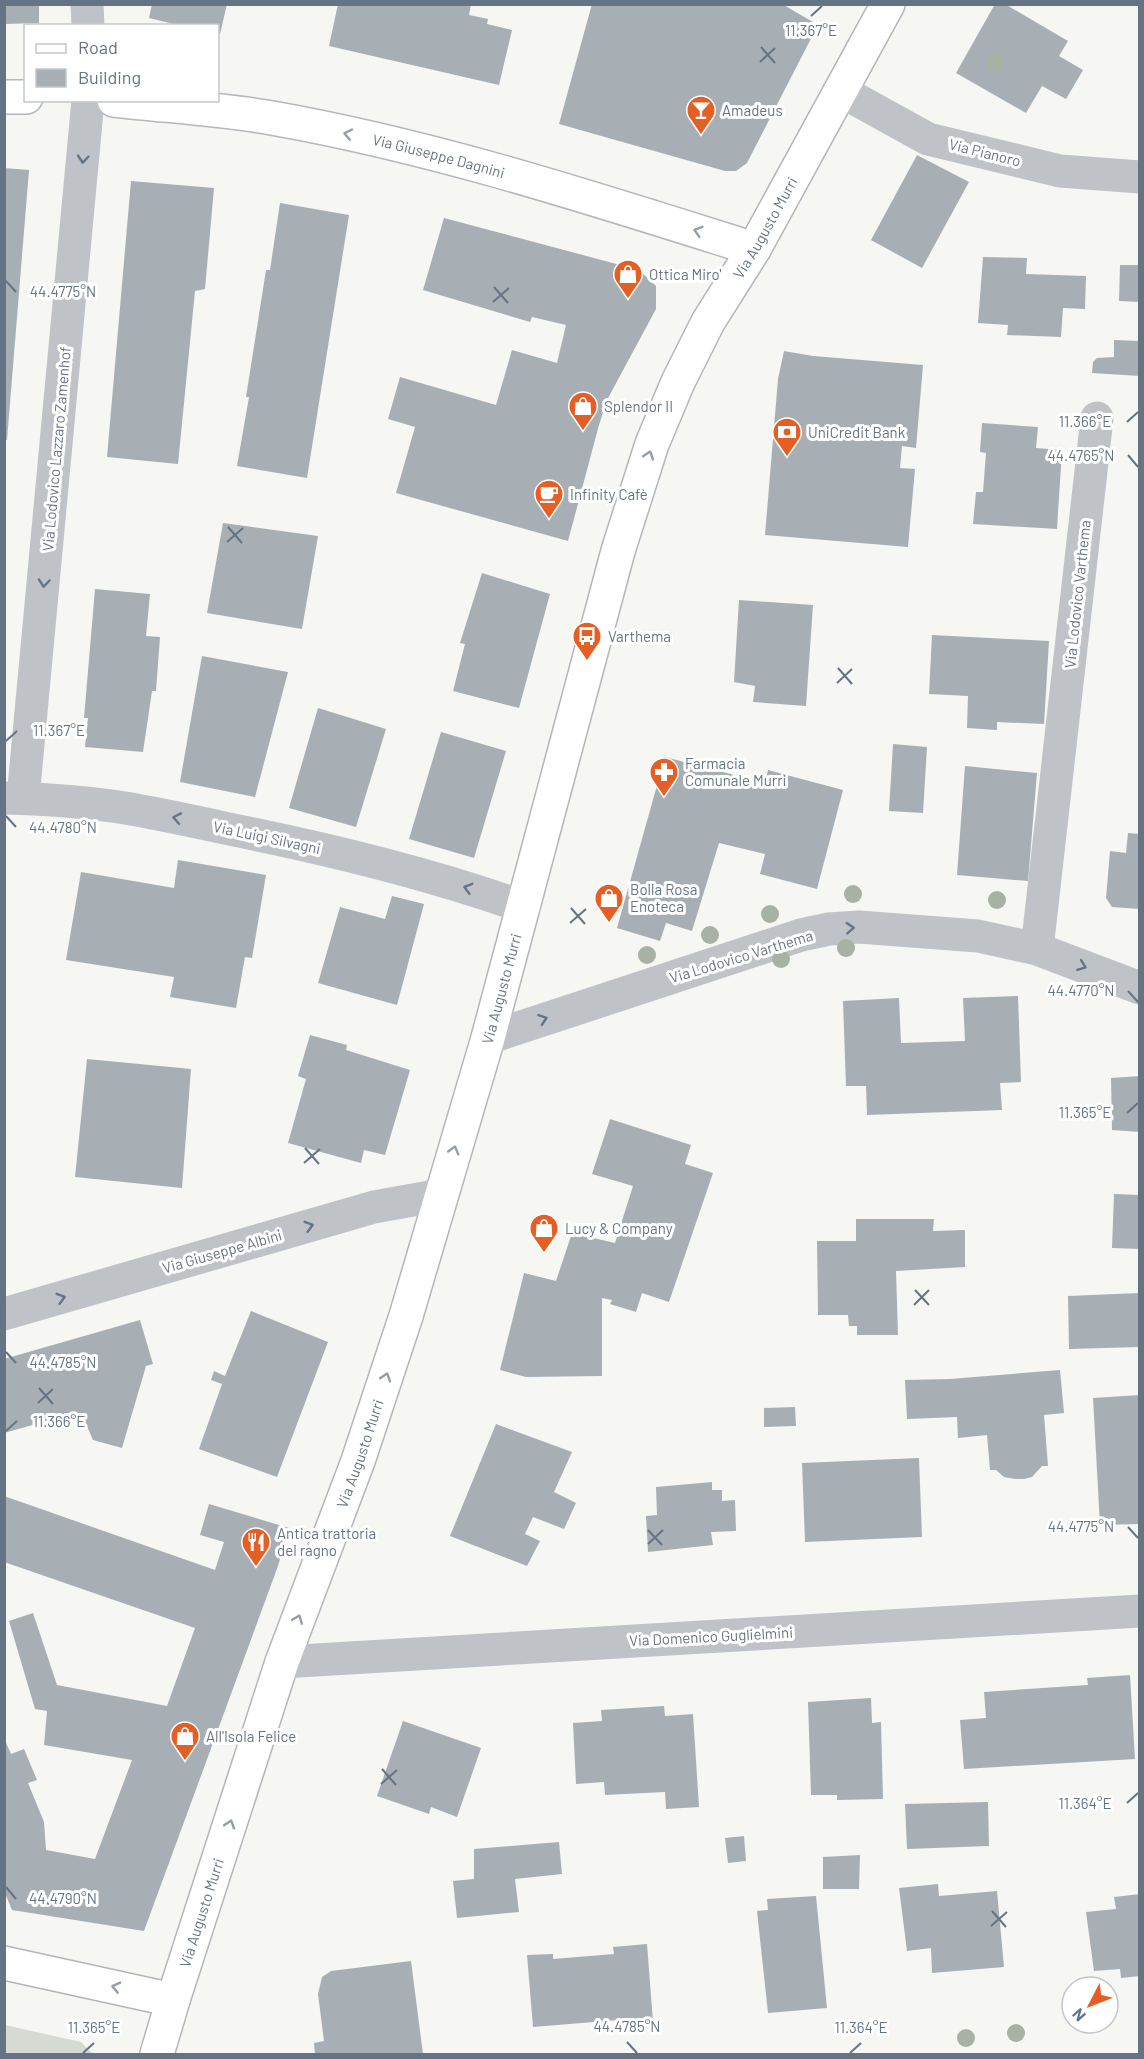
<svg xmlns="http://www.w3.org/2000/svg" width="1144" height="2059" font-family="Barlow,sans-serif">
<rect width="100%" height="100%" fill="#f6f6f2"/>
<!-- green -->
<path fill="#d5dbd2" d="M5,2025L81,2042L93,2054H5Z"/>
<!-- building -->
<path fill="#a7afb5" d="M4,4H39V23L4,24Z
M152,4H227L220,34H218V26H182L149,18Z
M338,4H471L469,15L488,19L487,24L512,30L499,85L329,46Z
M592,4H782L818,25L747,163L736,171H725L559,124Z
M995,4H1005L1068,41L1059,56L1083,70L1066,99L1042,86L1026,113L956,73Z
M917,155L969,182L922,268L871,240Z
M4,168L29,170L7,440H4Z
M131,181L214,188L205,289L195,291L178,464L107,457Z
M280,203L349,215L307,478L237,466L249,397H246L266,270H270Z
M444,218L639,270L656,286V309L607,400L599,425L568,541L396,493L415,427L388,419L400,377L496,405L512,350L557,363L566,325L532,317L530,322L423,290Z
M983,257L1027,258L1026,274L1086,276L1085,309L1063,308L1061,337L1007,335L1008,325L978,323Z
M1120,265H1140V302L1119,301Z
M1114,340L1140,341V376L1092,373L1093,362L1097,358L1114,357Z
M784,351L813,356L923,365L916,448L902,446L900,468L915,469L908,547L765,535L778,379Z
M982,423L1038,427L1036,448L1062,450L1057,529L973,524L976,492H983L986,453L980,452Z
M223,523L318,536L302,629L207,613Z
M482,573L550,594L519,708L453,691L465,644L460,643Z
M95,589L150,594L146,636L160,637L156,691H152L143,752L85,747L88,718H84Z
M739,600L813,605L806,706L753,702L755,686L734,682Z
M932,635L1049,641L1044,724L997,722V730L967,728L968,696L929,694Z
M202,656L288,672L255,797L180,782Z
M318,708L386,729L356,827L289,808Z
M441,732L506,751L474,858L409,839Z
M893,744L927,747L923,813L889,811Z
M665,757L765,783L768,770L843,790L817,889L760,874L765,854L719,843L692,931L666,923L660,941L617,928Z
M965,766L1037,773L1028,881L957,875Z
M1128,833L1140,834V909L1112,907L1106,898L1110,851L1126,853Z
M178,860L266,875L252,958L245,957L236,1008L170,997L174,977L66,960L81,872L174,888Z
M392,896L424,904L397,1005L318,983L340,907L385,919Z
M1018,996L1021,1082L1000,1083L1002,1110L867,1115L866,1086H846L843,1001L899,998L901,1043L965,1041L963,998Z
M310,1035L347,1045L346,1050L410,1070L385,1155L364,1150L361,1163L288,1143L306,1079L298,1076Z
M87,1059L191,1069L182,1188L75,1177Z
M1140,1076V1132L1112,1130L1111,1078Z
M610,1119L691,1145L685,1164L713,1173L669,1302L642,1293L636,1312L610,1304L612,1300L602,1298V1376L526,1377L500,1370L524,1273L556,1281L572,1233L615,1243L633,1186L592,1174Z
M1114,1194L1140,1195V1249L1112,1248Z
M856,1219H934L933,1231L965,1230V1267L896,1271L898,1335H857V1326H849L848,1315H818L817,1241H856Z
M1140,1293V1347L1069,1349L1068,1296Z
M251,1311L328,1342L277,1477L199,1449L222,1384L211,1380L214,1371L225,1376Z
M140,1320L153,1364L146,1366L122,1448L93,1440L83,1417L56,1425L54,1419L4,1433V1359Z
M1060,1370L1064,1413L1044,1415L1048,1466H1042L1032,1477L1024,1479H1015L1004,1477L996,1470H990L987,1435L958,1438L957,1417L907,1419L905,1380L950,1379Z
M1140,1395V1524L1100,1525L1093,1398Z
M795,1407L796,1426L764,1427V1408Z
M496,1424L572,1452L554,1492L576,1503L564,1529L533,1517L525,1534L540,1541L527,1566L450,1536Z
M919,1458L922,1537L805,1542L802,1463Z
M712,1482V1490H722V1501L735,1500L736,1531L711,1532L713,1545L648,1552L646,1516L657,1515L656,1487Z
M4,1496L215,1570L224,1542L200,1535L209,1504L289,1528L278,1566L144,1931L12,1910L4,1891V1738L11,1754L24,1749L37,1780L28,1783L44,1822L46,1850L95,1859L132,1760L44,1745L47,1711L35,1709L9,1621L33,1613L57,1685L167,1706L195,1628L4,1562Z
M1130,1675L1135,1759L964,1769L960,1720L986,1718L984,1692L1088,1685L1087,1678Z
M871,1698L872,1723L881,1722L883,1799L837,1800V1795H811L808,1702Z
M664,1706L665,1716L693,1714L699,1807L666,1809L665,1792L605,1795L604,1782L576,1784L573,1723L602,1721L601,1710Z
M403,1721L481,1748L457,1817L431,1807L429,1814L377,1796Z
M988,1802L989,1846L907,1849L905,1804Z
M744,1836L746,1861L728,1863L725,1838Z
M559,1842L562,1874L515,1879L519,1912L457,1918L453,1881L474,1879V1849Z
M860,1855L859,1889H823V1857Z
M938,1884L939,1896L997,1891L1004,1967L932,1973L931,1948L907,1951L899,1888Z
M1140,1894V1976L1121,1978L1120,1969L1094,1971L1086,1912L1116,1909L1114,1897Z
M816,1896L827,2008L768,2013L757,1911L768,1910L767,1899Z
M647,1944L653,2022L619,2025L618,2020L533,2027L527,1955L553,1954V1959L614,1954L613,1947Z
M411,1961L423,2054H315L314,2043L324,2041L318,1994L322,1977L331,1971Z"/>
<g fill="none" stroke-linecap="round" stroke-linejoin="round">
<!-- secondary casing -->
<g stroke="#b3b8bd" stroke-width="36">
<g id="secondary">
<path d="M4,97H26"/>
<path id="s1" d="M114,100C166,106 221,109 272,118C436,147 595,199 754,249"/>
</g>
</g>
<!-- primary casing -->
<g stroke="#b2b6bb" stroke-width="36">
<g id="primary">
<path d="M4,1963L173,2000"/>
<path id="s2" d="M157,2054L173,2000L282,1662L358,1461L406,1316L488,1038L618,551L652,444L678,382L708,322L754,249L888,4"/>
</g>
</g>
<!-- street -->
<path stroke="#bfc2c7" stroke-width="33" d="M87,4L88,26
M841,91L928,139L1060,171L1140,177
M4,798C47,799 90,802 131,809C164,815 197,822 229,829C329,849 428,873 524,907
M23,798L88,100
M1037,949L1097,418
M488,1038L801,935L829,929L859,927L978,936L1037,949L1140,988
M4,1314L374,1207L441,1195
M282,1662L1140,1611"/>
<!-- secondary -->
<use href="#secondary" stroke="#fff" stroke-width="33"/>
<!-- primary -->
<use href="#primary" stroke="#fff" stroke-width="33"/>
</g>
<!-- trees -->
<g fill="#a7b2a4">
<circle cx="996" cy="63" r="9"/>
<circle cx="853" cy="894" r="9"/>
<circle cx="997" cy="900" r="9"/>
<circle cx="770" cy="914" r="9"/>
<circle cx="710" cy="935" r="9"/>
<circle cx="846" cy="948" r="9"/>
<circle cx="647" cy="955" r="9"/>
<circle cx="781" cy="959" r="9"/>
<circle cx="1016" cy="2033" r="9"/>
<circle cx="966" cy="2038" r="9"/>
</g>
<!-- one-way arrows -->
<defs><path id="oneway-chevron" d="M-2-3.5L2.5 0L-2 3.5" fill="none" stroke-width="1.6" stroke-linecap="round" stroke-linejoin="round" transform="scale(1.5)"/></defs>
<g stroke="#939ea9">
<use href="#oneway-chevron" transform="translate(348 134) rotate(-168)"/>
<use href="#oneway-chevron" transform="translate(698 231) rotate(-163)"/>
<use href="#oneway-chevron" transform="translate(649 455) rotate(-72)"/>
<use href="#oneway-chevron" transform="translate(454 1150) rotate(-74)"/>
<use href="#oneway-chevron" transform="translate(386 1377) rotate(-72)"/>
<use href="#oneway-chevron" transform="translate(298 1619) rotate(-69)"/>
<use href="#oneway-chevron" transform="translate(230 1824) rotate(-72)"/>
<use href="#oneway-chevron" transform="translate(116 1987) rotate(-167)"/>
</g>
<g stroke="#657484">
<use href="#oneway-chevron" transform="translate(83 159) rotate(95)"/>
<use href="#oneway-chevron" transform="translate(44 583) rotate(95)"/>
<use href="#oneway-chevron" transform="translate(177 818) rotate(-169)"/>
<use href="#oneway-chevron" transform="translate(468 888) rotate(-164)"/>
<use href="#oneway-chevron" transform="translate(850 928) rotate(-3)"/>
<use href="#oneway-chevron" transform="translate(1082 966) rotate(21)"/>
<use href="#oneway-chevron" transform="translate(543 1019) rotate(-19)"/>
<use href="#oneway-chevron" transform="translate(309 1226) rotate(-16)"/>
<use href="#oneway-chevron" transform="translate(61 1298) rotate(-16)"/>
</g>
<!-- ticks -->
<path fill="none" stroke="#657484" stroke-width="2" d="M811,16L822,6M761,47L775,63M760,62L775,48M6,281L16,292M494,287L508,303M493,302L509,288M1127,422L1138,412M1128,455L1138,467M228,527L242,543M227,542L243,528M838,668L852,684M837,683L852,669M6,741L17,731M6,816L16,827M571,908L585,924M570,923L586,909M1128,991L1138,1002M1127,1113L1138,1103M305,1148L319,1164M304,1163L320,1149M915,1290L929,1305M914,1305L929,1290M6,1352L16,1363M39,1388L53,1404M38,1403L53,1389M6,1431L17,1421M1128,1527L1138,1538M648,1530L662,1545M648,1544L663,1530M382,1769L396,1785M381,1784L397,1770M1127,1803L1138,1793M6,1887L16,1899M992,1911L1006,1927M991,1926L1007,1912M627,2042L637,2053M83,2053L94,2043M850,2053L861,2043"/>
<!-- icons -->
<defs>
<g id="bar-pin" transform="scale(1.5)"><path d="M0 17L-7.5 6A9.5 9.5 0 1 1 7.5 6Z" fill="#e55e24" stroke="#fff"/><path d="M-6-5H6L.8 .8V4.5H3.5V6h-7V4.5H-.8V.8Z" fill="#fff"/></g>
<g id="shop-pin" transform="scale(1.5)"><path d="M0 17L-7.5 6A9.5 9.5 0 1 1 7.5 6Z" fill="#e55e24" stroke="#fff"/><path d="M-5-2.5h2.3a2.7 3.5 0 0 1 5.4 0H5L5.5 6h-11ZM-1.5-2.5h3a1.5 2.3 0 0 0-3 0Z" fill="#fff"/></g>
<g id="bank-pin" transform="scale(1.5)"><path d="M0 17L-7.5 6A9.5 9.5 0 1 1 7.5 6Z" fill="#e55e24" stroke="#fff"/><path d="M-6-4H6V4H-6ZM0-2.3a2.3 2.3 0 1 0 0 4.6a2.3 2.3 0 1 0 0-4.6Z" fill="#fff"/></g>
<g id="cafe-pin" transform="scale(1.5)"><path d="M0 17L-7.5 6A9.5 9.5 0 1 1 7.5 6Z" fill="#e55e24" stroke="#fff"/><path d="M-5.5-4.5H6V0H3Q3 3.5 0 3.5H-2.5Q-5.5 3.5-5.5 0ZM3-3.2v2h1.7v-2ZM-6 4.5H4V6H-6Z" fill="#fff"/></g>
<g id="bus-pin" transform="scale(1.5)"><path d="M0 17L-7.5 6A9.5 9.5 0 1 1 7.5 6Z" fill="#e55e24" stroke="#fff"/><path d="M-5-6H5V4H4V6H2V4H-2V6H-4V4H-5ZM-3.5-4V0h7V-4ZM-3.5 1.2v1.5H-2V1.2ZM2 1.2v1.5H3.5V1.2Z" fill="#fff"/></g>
<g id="pharmacy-pin" transform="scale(1.5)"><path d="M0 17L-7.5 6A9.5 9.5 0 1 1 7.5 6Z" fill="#e55e24" stroke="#fff"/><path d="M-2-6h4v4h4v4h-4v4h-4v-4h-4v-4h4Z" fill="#fff"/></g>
<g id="restaurant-pin" transform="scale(1.5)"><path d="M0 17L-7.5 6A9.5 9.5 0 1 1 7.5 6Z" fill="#e55e24" stroke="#fff"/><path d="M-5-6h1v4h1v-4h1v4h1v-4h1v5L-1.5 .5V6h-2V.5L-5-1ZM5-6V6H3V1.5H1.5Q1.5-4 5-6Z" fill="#fff"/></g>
</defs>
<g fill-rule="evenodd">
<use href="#bar-pin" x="701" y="110"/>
<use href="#shop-pin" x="628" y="274"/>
<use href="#shop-pin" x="583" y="406"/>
<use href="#bank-pin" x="787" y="432"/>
<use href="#cafe-pin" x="549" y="494"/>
<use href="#bus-pin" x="587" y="636"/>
<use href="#pharmacy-pin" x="664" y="772"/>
<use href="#shop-pin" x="609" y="898"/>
<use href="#shop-pin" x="544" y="1228"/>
<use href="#restaurant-pin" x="256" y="1542"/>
<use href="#shop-pin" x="185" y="1736"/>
</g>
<g text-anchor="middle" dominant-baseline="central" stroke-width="6" stroke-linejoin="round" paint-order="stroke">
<!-- poi labels -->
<g font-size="15" fill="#657484" stroke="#fff" text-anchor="start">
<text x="722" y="110">Amadeus</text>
<text x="649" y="274">Ottica Miro'</text>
<text x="604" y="406">Splendor II</text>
<text x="808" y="432">UniCredit Bank</text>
<text x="570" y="494">Infinity Cafè</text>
<text x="608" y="636">Varthema</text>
<text x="685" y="763">Farmacia<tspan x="685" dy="17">Comunale Murri</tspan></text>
<text x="630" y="889">Bolla Rosa<tspan x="630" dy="17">Enoteca</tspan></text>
<text x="565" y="1228">Lucy &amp; Company</text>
<text x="277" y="1533">Antica trattoria<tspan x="277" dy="17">del ragno</tspan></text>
<text x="206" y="1736">All'Isola Felice</text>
</g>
<!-- street labels -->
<g font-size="15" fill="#657484" stroke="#fff">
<text transform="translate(985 152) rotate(14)">Via Pianoro</text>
<text stroke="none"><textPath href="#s1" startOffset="330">Via Giuseppe Dagnini</textPath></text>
<text stroke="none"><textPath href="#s2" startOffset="1930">Via Augusto Murri</textPath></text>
<text transform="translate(56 449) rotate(-85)">Via Lodovico Lazzaro Zamenhof</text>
<text transform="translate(1077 594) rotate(-84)">Via Lodovico Varthema</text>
<text transform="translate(267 837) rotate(12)">Via Luigi Silvagni</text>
<text transform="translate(741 956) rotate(-17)">Via Lodovico Varthema</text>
<text stroke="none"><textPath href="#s2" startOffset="1120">Via Augusto Murri</textPath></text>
<text transform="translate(222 1251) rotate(-16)">Via Giuseppe Albini</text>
<text stroke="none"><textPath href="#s2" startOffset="634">Via Augusto Murri</textPath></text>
<text transform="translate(711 1636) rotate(-3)">Via Domenico Guglielmini</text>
<text stroke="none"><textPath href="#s2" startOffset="148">Via Augusto Murri</textPath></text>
</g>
</g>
<g font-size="15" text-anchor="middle" fill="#657484" stroke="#fff" stroke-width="6" stroke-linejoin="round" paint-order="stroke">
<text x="811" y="36">11.367°E</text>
<text x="63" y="297">44.4775°N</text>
<text x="1085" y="427">11.366°E</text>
<text x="1081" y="461">44.4765°N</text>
<text x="59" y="736">11.367°E</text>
<text x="63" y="833">44.4780°N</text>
<text x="1081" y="996">44.4770°N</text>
<text x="1085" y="1118">11.365°E</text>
<text x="63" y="1368">44.4785°N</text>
<text x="59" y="1427">11.366°E</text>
<text x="1081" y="1532">44.4775°N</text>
<text x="1085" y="1809">11.364°E</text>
<text x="63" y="1904">44.4790°N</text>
<text x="627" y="2032">44.4785°N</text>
<text x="94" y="2033">11.365°E</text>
<text x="861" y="2033">11.364°E</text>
</g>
<!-- border -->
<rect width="1144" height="2059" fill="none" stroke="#657484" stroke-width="12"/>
<!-- legend -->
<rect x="24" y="24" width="195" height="78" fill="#ffffff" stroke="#c1c7ce" stroke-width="1.5"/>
<rect x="36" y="44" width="30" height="9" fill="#ffffff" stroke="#c1c7ce" stroke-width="1.5"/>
<text x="78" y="54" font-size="18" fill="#657484">Road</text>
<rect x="36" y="69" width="30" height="18" fill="#a7afb5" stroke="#c1c7ce" stroke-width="1.5"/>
<text x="78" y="84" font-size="18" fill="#657484">Building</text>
<!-- north arrow -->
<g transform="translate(1090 2005) rotate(228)"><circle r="28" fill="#ffffff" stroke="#c1c7ce" stroke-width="1.5"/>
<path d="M0-4.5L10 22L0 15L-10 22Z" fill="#e55e24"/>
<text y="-9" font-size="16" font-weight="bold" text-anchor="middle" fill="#657484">N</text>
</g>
</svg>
